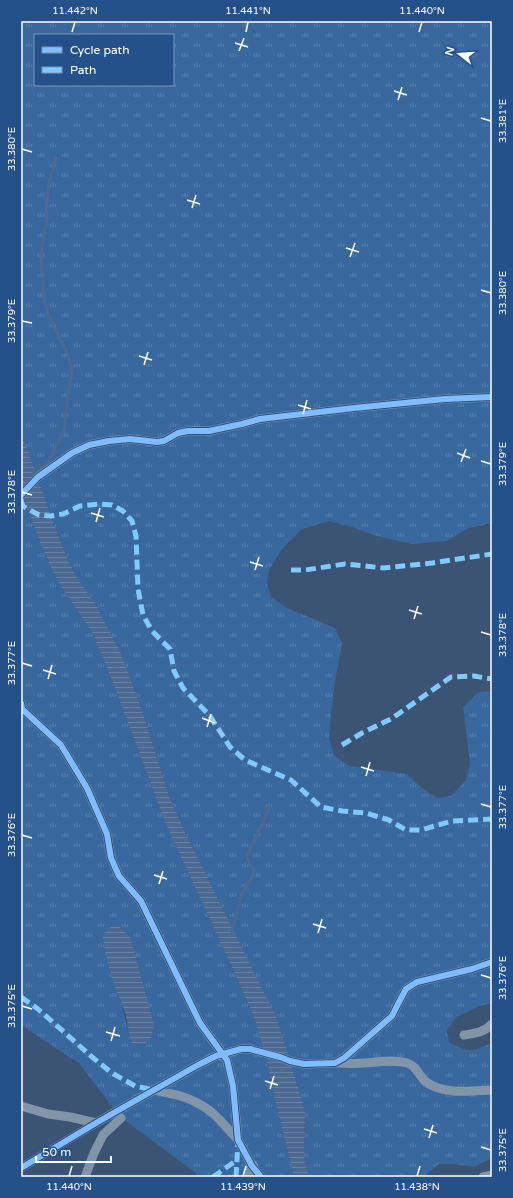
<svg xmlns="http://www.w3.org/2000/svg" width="513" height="1198" font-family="'Varela Round',sans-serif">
<defs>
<pattern id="grass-tufts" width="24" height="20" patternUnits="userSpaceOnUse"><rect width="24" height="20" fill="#39689f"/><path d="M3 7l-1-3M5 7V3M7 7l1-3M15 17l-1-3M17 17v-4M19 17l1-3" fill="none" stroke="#577fad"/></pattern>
<pattern id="water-rules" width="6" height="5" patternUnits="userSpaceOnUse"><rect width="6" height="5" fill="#4b6991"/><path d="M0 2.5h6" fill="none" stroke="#6680a2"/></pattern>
</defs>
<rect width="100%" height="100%" fill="#3b5473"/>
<!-- grass -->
<path fill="url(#grass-tufts)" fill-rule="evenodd" d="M21,21H492V523L469,528L447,541L412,544L377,536L352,527L329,521L302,529L282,549L269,570L267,584L271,597L287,608L335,628L342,643L335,681L331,714L329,739L334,755L349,766L407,774L423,789L437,798L451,796L466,780L470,764L463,707L479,692L492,691V1003L480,1006L456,1017L447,1030L449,1042C468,1053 472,1052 492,1043V1151L490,1159L474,1167L454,1164H439L427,1174L426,1177H309L304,1157L305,1112L285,1043L242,949L185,832L169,796L142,710L121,653L96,605L76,576L66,556L51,516L29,453L21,435ZM35,35H173V85H35Z
M21,491L41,545L57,580L93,634L110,675L167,827L232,967L254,1017L267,1061L273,1091L294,1177H198L196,1173L119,1116L80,1064L21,1025ZM120,927L128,1032L122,1004L117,992L103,942Z"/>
<!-- water -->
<path fill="url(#water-rules)" d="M21,435L29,453L51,516L66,556L76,576L96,605L121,653L142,710L169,796L185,832L275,1015L285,1043L305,1112L304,1157L309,1177H294L273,1091L267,1061L254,1017L232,967L167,827L110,675L93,634L57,580L41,545L21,491Z
M112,926L120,927L130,937L154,1024L151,1038L144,1044L132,1043C128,1030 127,1016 122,1004C121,1000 118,996 117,992C114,984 101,942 103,935C105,931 109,929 112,926Z"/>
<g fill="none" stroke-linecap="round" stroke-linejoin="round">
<!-- stream -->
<path stroke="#4b6991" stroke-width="3" d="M34,473L49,461L64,431L67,399L72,370L67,353L49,316L44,300L41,261L42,245L47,220L46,206L49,183L56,158
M232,932L241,895L254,874L253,868L249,864L247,856L270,807"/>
<!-- street -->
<path stroke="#8294a7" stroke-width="9" d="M21,495L38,477L72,453L89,445L109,441L130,439L157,442L164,441L178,433L188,431H209L242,424L260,419L354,408L445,399L492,397
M21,703L22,709L61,745L87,788L107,834L111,858L119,876L141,901L200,1023L227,1060L233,1086L238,1140L252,1166L261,1177
M464,1035C476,1033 483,1033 492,1024
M336,1063C345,1063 355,1064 364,1063C378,1062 393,1059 407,1063C417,1066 419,1076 426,1082C444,1095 471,1091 492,1090
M154,1090C169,1093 186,1096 199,1104C215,1112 226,1127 238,1140
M21,1106L48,1114L70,1117L96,1123
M21,1168L96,1123L198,1065L216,1056L241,1049H250L280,1057L290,1061L304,1064L335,1063L344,1058L392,1016L399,1002L406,989L417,982L472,969L492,962
M85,1177L94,1153L103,1135L121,1118
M483,1177L492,1175"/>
<!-- secondary -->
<path stroke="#7d8fa3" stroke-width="12" d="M250,1177L252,1166"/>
<!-- quiet -->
<path stroke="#80caff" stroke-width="5" stroke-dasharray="10 5" stroke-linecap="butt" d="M21,500L23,506L28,509L39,515L51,516L63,514L80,506L99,504L112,505L123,511L132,521L136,536L138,589L143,615L152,631L170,649L174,671L183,688L210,716L230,747L245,760L291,780L321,807L342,811L366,813L389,820L406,830H421L452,821L492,819
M291,570H305L345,564L384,568L432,563L492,554
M342,745L362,733L391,719L451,677L474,676L492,679
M21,997L38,1009L92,1057L112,1073L135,1086L153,1090
M213,1177L237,1160
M236,1177L238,1142"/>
<!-- cycleway casing -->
<g stroke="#24518a" stroke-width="8">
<path id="cycleway" d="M21,495L38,477L72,453L89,445L109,441L130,439L157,442L164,441L178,433L188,431H209L242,424L260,419L354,408L445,399L492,397
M21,703L22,709L61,745L87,788L107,834L111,858L119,876L141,901L200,1023L227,1060L233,1086L238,1140L252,1166L261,1177
M21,1168L96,1123L198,1065L216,1056L241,1049H250L280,1057L290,1061L304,1064L335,1063L344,1058L392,1016L399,1002L406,989L417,982L472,969L492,962"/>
</g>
<!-- cycleway -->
<use href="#cycleway" stroke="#80bcff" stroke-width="6"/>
</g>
<!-- ticks -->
<path fill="none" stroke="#fff" stroke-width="1.5" d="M72,32L75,22M246,32L248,22M419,32L422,22M235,43L248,47M239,51L244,38M394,91L407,95M398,100L402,87M481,118L491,121M22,149L32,152M187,200L200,204M192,208L196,195M346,248L359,252M350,257L355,243M481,290L491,293M22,321L32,323M139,356L152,360M144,365L148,352M298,405L311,409M303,414L307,400M457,453L470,458M481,461L491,464M461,462L466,449M22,492L32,495M91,513L104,517M96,522L100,508M250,562L263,566M255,570L259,557M409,610L422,614M414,619L418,606M481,632L491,635M22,663L32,666M43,670L56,674M48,679L52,665M202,718L215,723M207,727L211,714M361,767L374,771M366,776L370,762M481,804L491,807M22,835L32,838M154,875L167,879M159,884L163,871M313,924L326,928M318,933L322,919M481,975L491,978M22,1006L32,1009M106,1032L120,1036M111,1041L115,1027M265,1081L278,1085M270,1089L274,1076M424,1129L437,1133M429,1138L433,1125M481,1147L491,1150M69,1176L72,1166M243,1176L246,1166M417,1176L420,1166"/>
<!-- border -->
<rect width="513" height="1198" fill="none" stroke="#24518a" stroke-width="44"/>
<!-- legend -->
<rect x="34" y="34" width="140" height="52" fill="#24518a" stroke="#7c97b9"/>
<rect x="42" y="47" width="20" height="6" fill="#80bcff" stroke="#7c97b9"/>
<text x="70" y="54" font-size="12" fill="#ffffff">Cycle path</text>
<rect x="42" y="67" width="20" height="6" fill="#80caff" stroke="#7c97b9"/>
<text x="70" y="74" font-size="12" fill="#ffffff">Path</text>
<!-- north arrow -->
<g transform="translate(459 54) rotate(287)" stroke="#24518a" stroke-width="3" paint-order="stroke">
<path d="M0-3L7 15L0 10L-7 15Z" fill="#ffffff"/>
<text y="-6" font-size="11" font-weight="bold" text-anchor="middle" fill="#ffffff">N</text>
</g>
<!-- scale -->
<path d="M36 1156v6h75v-6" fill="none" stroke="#ffffff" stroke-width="2"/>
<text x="42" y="1156" font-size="12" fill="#ffffff" stroke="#24518a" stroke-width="3" paint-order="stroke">50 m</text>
<rect x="22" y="22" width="469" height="1154" fill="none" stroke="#fff" stroke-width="1.5"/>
<g font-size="10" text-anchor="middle" fill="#fff">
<text x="75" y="14">11.442°N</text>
<text x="248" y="14">11.441°N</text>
<text x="422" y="14">11.440°N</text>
<text transform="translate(502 121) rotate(-90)" y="4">33.381°E</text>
<text transform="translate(11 149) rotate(-90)" y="4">33.380°E</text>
<text transform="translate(502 293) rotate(-90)" y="4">33.380°E</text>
<text transform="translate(11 321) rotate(-90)" y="4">33.379°E</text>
<text transform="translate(502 464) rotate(-90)" y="4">33.379°E</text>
<text transform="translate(11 492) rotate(-90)" y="4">33.378°E</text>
<text transform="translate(502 635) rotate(-90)" y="4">33.378°E</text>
<text transform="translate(11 663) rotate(-90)" y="4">33.377°E</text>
<text transform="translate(502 807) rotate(-90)" y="4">33.377°E</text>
<text transform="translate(11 835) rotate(-90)" y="4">33.376°E</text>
<text transform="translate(502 978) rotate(-90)" y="4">33.376°E</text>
<text transform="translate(11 1006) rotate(-90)" y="4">33.375°E</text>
<text transform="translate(502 1150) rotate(-90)" y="4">33.375°E</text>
<text x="69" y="1190">11.440°N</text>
<text x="243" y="1190">11.439°N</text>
<text x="417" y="1190">11.438°N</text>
</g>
</svg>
